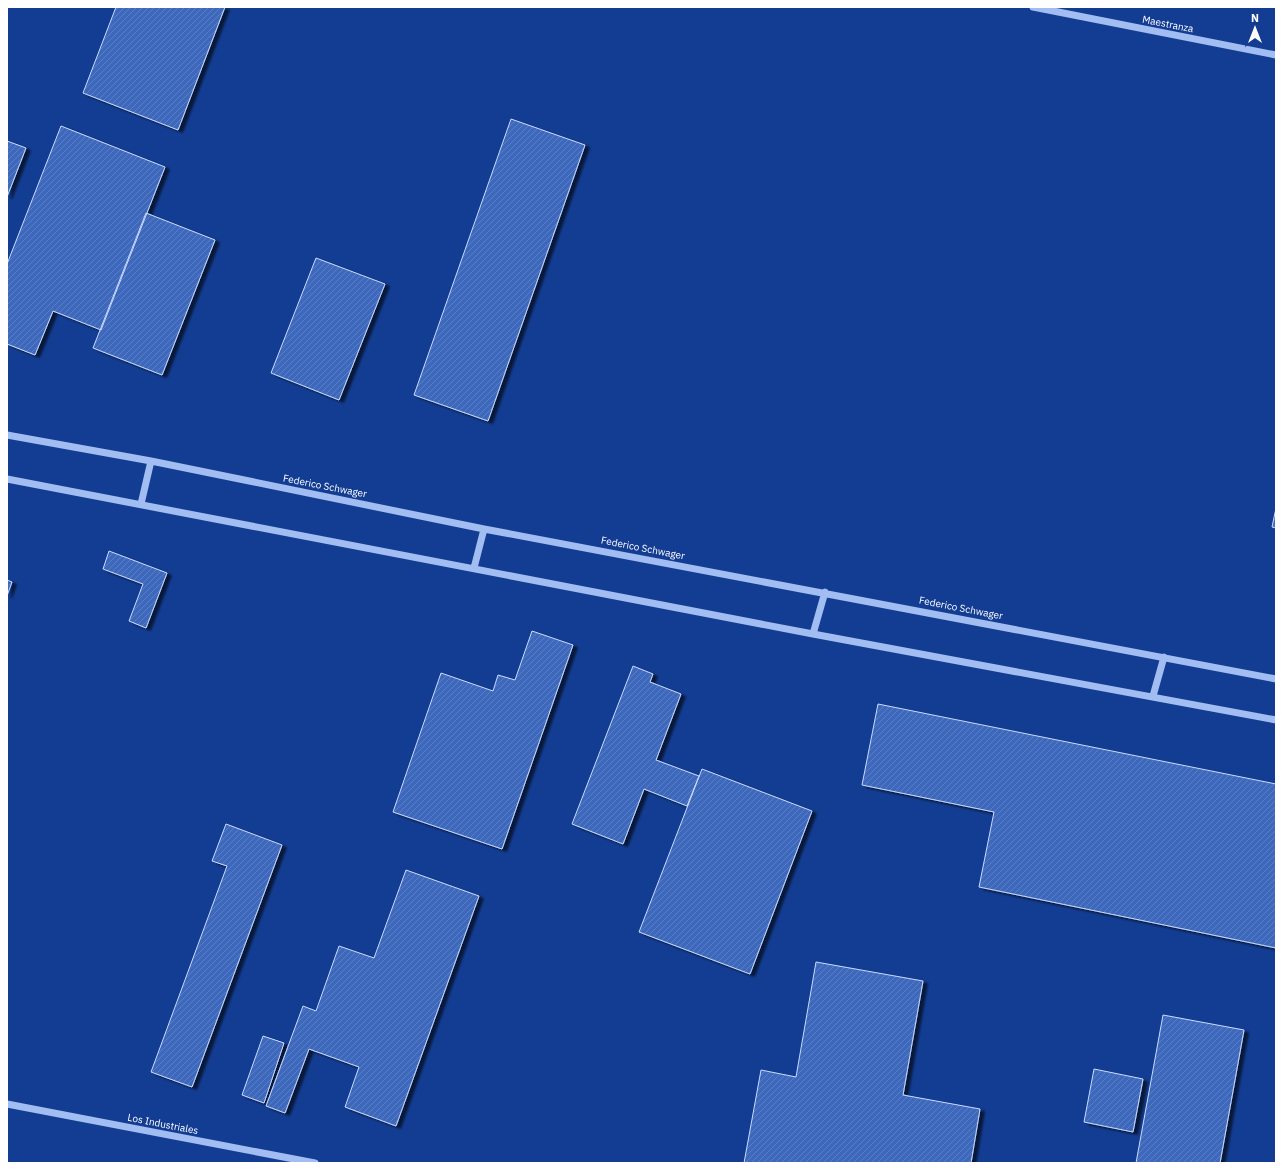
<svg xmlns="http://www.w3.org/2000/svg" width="1283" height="1170" font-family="'IBM Plex Sans',sans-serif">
<defs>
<pattern id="building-hatch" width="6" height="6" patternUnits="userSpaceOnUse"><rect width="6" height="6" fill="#3c67bb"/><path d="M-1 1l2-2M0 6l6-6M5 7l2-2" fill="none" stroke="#597ec5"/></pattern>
<filter id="shadow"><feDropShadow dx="4.5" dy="2.5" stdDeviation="1" flood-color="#0009"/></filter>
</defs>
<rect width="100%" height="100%" fill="#133d93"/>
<!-- building -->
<path fill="url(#building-hatch)" stroke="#c9dbfd" filter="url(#shadow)" d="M116,7H225L178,130L83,93Z
M511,119L585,145L488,421L414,395Z
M61,126L165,167L101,330L53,311L35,355L7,344V264Z
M7,141L26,148L7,197Z
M146,213L215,240L162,375L93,348Z
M316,258L385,284L339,400L271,373Z
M1276,508V528L1272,527Z
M109,551L167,573L146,628L129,621L143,584L103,569Z
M7,580L12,582L7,596Z
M532,631L573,645L502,849L393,812L441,673L493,691L498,675L515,680Z
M633,666L653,674L650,682L681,694L656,760L699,776L687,806L644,789L623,844L572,824Z
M878,704L1276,784V948L979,887L994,812L862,785Z
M702,769L812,811L750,974L639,932Z
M226,824L282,845L192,1087L151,1072L227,866L212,861Z
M406,870L479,896L396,1126L345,1107L359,1067L309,1049L285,1113L266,1106L303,1006L316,1011L339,946L374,958Z
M816,962L923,981L903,1095L980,1109L971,1163H744L761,1070L796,1077Z
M1163,1015L1244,1030L1220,1163H1136Z
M263,1036L284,1043L264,1103L242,1095Z
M1094,1069L1143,1079L1133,1132L1084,1122Z"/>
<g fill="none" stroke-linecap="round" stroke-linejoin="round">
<!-- minor -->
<path stroke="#a2bdf2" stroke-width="7" d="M1033,7L1276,55
M7,435L151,461L484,529L1276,679
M7,479L813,634L1276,720
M141,504L151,461
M474,568L484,529
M813,634L825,592
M1153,696L1164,657
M7,1104L315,1163"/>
</g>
<g text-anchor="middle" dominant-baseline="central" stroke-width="3" stroke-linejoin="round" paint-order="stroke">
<!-- street labels -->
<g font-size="10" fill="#fff" stroke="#133d93">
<text transform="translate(1168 24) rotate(11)">Maestranza</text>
<text transform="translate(325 486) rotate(11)">Federico Schwager</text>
<text transform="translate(643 548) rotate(11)">Federico Schwager</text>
<text transform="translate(961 608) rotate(11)">Federico Schwager</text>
<text transform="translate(163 1124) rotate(11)">Los Industriales</text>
</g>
</g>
<!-- border -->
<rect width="1283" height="1170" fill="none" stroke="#ffffff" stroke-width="16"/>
<!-- north arrow -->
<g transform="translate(1255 28)" stroke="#133d93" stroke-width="3" paint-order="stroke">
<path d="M0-3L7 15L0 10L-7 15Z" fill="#ffffff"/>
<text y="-6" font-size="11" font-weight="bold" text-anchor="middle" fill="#ffffff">N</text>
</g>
</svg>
